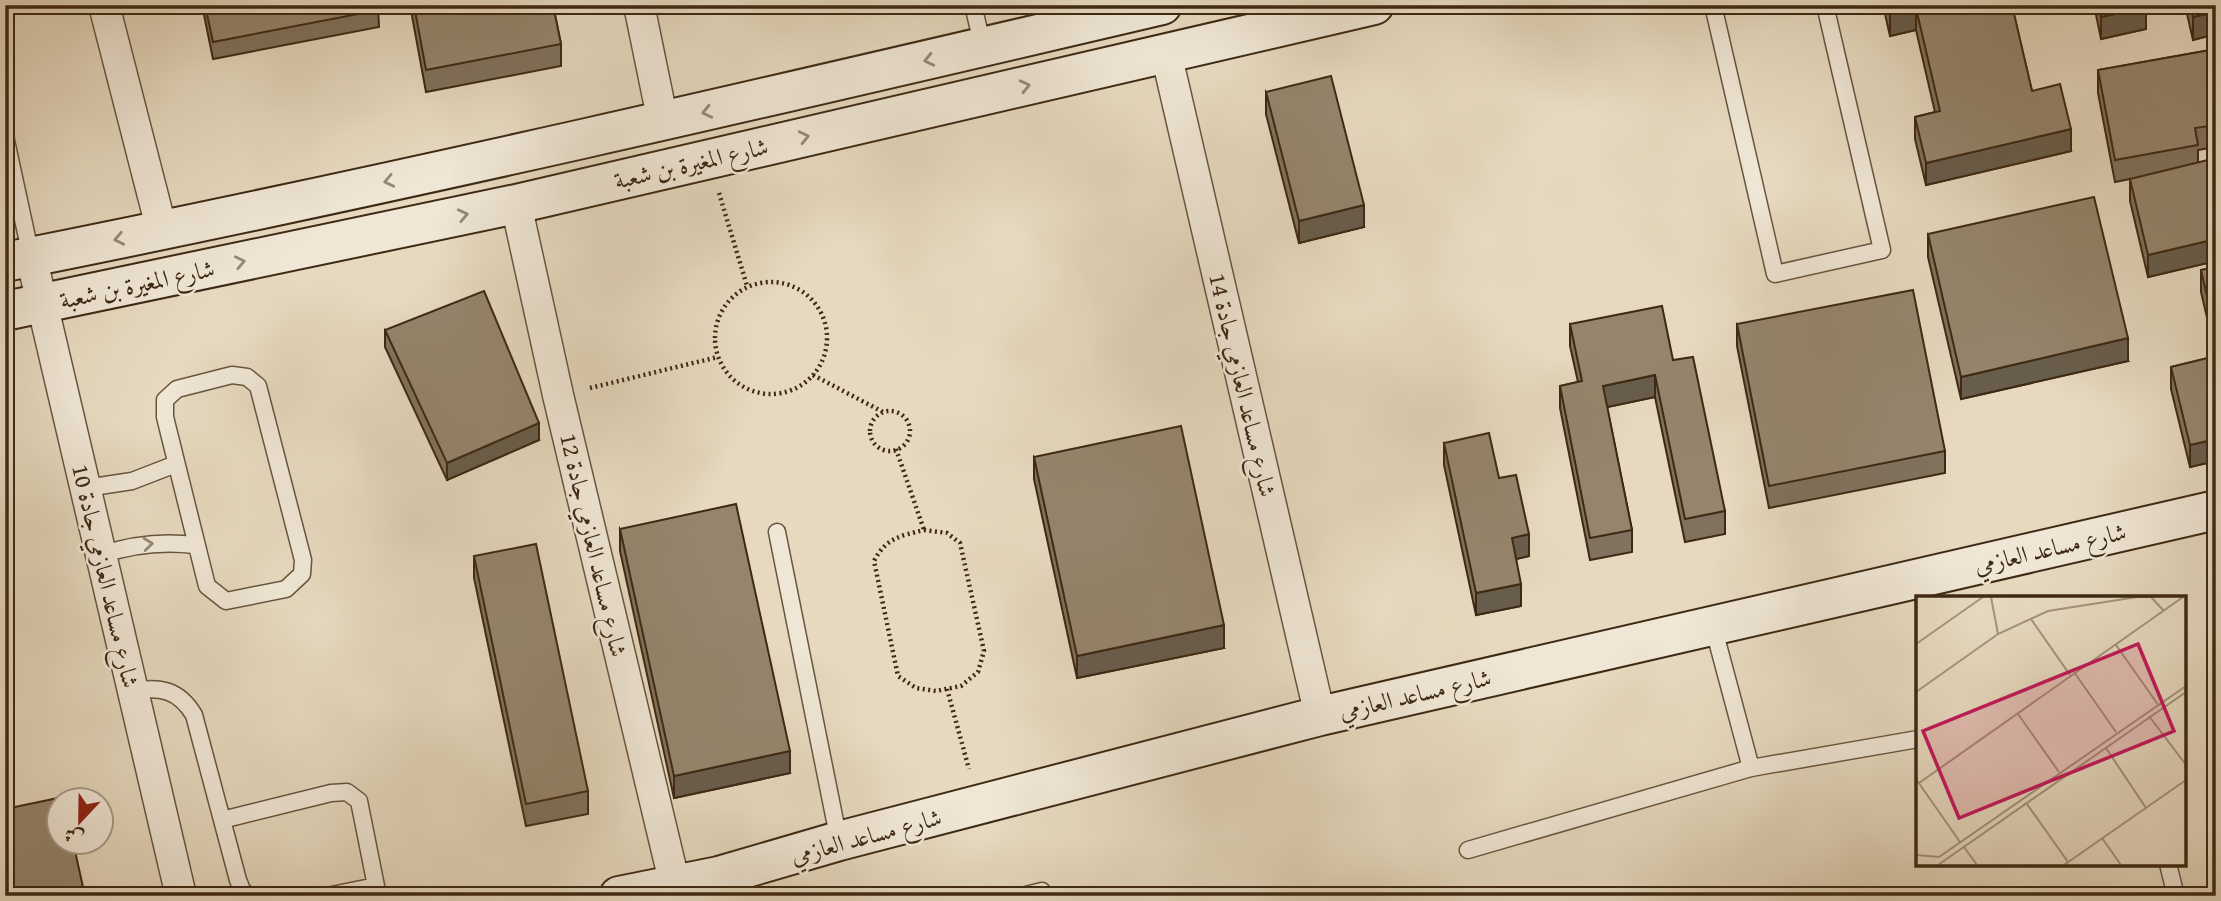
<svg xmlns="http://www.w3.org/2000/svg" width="2221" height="901" font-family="'Gentium Book Plus',Amiri,serif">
<rect width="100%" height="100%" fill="#e6d9bf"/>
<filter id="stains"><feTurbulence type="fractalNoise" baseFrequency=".00286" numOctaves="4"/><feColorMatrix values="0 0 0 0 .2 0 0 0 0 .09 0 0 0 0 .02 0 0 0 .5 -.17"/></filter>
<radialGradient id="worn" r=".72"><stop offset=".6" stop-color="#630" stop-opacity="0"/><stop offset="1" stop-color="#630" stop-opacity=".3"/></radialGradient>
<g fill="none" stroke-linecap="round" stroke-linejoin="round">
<!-- lane casing -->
<g stroke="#68553f" stroke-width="19">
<path id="lane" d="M973,5L983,47
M1713,5L1775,274L1882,250L1825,5
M5,136L31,256
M232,375L247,377L258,386L303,560L302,574L286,589L226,601L207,586L165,417V400L177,389Z
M86,488L132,481L176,464
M777,532L839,841
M101,555C133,544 162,541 195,545
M1713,626L1751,768
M133,691C160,686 179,690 194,715L238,880L242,890L249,896
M222,820L331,793L347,792L359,801L378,896
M1468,850L1751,768L1918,739
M2168,864L2176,896
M327,896L376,886
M1022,896L1042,891"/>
</g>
<!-- street casing -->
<g stroke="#68553f" stroke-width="33">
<path id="street" d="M104,5L162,231
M639,5L663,122
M1166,53L1320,716
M516,204L558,395L675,885
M31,256L181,896"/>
</g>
<!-- secondary casing -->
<g stroke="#3e2914" stroke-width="42">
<path id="secondary" d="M5,262C393,185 778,95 1162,5
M5,311L516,204L1374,5
M619,896L719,876L839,841L1320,716L2216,510"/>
</g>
<!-- path -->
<path stroke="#3e2914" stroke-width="4.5" stroke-dasharray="2 3.5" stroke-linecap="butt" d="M719,193L747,286
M715 338a56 56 0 1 1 112 0a56 56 0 1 1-112 0Z
M813,375L883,412
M590,388L718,357
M870 431a20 20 0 1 1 40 0a20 20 0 1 1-40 0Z
M896,449L924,530
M924,530L947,533L960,543L984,651L978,672L961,686L936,691L916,688L898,676L874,561C886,538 900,536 924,530Z
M947,689L969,769"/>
<!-- lane -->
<use href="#lane" stroke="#efe6d5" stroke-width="16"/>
<!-- street -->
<use href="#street" stroke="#efe6d5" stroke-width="30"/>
<!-- secondary -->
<use href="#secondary" stroke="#efe6d5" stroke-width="38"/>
</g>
<!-- wall -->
<path fill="#80725e" stroke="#3e2914" stroke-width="2" d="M202,5H378L379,27L213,59Z
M410,5H553L561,44V66L426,92Z
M1883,5H2036V6L2013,11L2032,91L2071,151L1926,185L1915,139V117L1935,112L1916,30L1890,36Z
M2094,5H2146V29L2101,39Z
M2185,5H2216V34L2193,40Z
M2216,49V147L2198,150V163L2216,158V261L2148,277L2130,201V179L2115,182L2098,93V70Z
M1266,92L1364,227L1299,243L1266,114Z
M1928,234L2128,361L1961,399L1928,257Z
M2216,267V461L2190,467L2171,389V367L2216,356L2201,292V270Z
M1570,324L1673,360L1725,511V534L1685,542L1655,397L1607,407L1632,530V552L1590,560L1560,408V386L1578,382L1570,346Z
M1737,324L1945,451V473L1769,508L1737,346Z
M385,330L539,440L447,480L385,347Z
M1444,443L1499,478L1529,556L1516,559L1521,606L1476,615L1444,465Z
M1034,457L1224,648L1077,678L1034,479Z
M620,529L790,773L674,798L620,551Z
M474,556L588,791V814L526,826L474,578Z
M5,809L85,896H5Z"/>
<!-- shaded-wall -->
<path fill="#685d4c" stroke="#3e2914" stroke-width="2" d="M2008,5H2036V6L2008,12Z
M2146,7V29L2101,39V17Z
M1916,8V30L1890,36V14Z
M2216,12V34L2193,40V17Z
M2071,129V151L1926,185V163Z
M1364,205V227L1299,243V221Z
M2216,239V261L2148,277V255Z
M2128,338V361L1961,399V377Z
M1655,375V397L1603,408V386Z
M539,423V440L447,480V463Z
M2216,439V461L2190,467V445Z
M1529,534V556L1512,560V538Z
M1521,584V606L1476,615V593Z
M1224,625V648L1077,678V656Z
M790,751V773L674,798V776Z"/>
<!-- building -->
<path fill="#95856d" stroke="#3e2914" stroke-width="2" d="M205,5H378L379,10L213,42Z
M414,5H553L561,44L426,70Z
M1888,5H2012L2032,91L2060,84L2071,129L1926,163L1915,117L1940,111L1916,8L1890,14Z
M2099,5H2146V7L2101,17Z
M2190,5H2216V12L2193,17Z
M2216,49V125L2195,128L2198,145L2115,160L2098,70Z
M1331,76L1364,205L1299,221L1266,92Z
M2216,158V239L2148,255L2130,179Z
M2094,197L2128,338L1961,377L1928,234Z
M2216,267V335L2201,270Z
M1913,290L1945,451L1769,486L1737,324Z
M484,291L539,423L447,463L385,330Z
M1662,306L1673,360L1693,357L1725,511L1685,519L1655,375L1603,386L1632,530L1590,538L1560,386L1582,381L1570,324Z
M2216,356V439L2190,445L2171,367Z
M1181,426L1224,625L1077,656L1034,457Z
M1489,433L1499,478L1516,475L1529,534L1512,538L1521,584L1476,593L1444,443Z
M736,504L790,751L674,776L620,529Z
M536,544L588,791L526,804L474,556Z
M63,797L64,800H60V842H73L85,896H10L5,875V809Z"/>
<!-- one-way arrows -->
<defs><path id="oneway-chevron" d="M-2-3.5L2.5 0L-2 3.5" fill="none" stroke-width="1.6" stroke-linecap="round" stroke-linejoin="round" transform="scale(1.75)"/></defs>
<g stroke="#968874">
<use href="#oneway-chevron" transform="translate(929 60) rotate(167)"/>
<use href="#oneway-chevron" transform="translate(1025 86) rotate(-13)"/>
<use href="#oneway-chevron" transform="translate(707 112) rotate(167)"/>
<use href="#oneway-chevron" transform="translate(804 137) rotate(-13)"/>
<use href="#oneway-chevron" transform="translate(389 181) rotate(168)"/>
<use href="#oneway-chevron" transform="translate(463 215) rotate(-12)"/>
<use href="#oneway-chevron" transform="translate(119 239) rotate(169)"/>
<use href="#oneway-chevron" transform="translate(240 262) rotate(-12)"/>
<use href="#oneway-chevron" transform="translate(148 544) rotate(-6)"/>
</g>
<g text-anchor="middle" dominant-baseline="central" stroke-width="5" stroke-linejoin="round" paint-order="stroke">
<!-- street labels -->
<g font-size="24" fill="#3e2914" stroke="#efe6d5">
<text transform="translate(691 163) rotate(-13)">شارع المغيرة بن شعبة</text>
<text transform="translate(137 284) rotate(-12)">شارع المغيرة بن شعبة</text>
<text transform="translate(1243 385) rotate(77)">شارع مساعد العازمي جادة 14</text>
<text transform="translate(594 545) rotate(77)">شارع مساعد العازمي جادة 12</text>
<text transform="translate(2050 548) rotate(-13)">شارع مساعد العازمي</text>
<text transform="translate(106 576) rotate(77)">شارع مساعد العازمي جادة 10</text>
<text transform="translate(1415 694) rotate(-13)">شارع مساعد العازمي</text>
<text transform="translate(866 836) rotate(-15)">شارع مساعد العازمي</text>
</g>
</g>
<!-- overview -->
<g transform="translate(1916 596)">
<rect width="270" height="270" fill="#e6d9bf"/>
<path fill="none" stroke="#a3937b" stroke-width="2" d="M75,1L82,38M115,23L154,79M0,48L67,1M200,49L243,110M158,76L200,136M0,96L82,38L132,15L221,1H235L248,15M102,118L143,176M233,120L270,169M190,152L230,212M0,183L44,246M3,187L267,1M111,208L152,266M186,242L205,269M48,251L61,269M0,259L23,261L270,90M22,269L270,96M148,269L270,184"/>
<path fill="#c2185b" fill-opacity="0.15" stroke="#c2185b" stroke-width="3.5" d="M222,48L258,135L43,222L7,135Z"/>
<rect width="270" height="270" fill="none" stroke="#3e2914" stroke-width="3.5"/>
</g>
<!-- margin -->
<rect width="2221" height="901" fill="none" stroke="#e6d9bf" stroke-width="28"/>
<rect x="7" y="7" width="2207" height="887" fill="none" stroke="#3e2914" stroke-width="3.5"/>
<rect x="14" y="14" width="2193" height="873" fill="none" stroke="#3e2914" stroke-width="2"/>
<!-- north arrow -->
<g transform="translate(80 821) rotate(202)"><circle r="33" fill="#efe6d5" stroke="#a89a88" stroke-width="2"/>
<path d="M0-5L12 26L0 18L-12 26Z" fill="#8f2418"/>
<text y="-10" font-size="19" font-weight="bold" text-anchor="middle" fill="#3e2914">ش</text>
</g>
<rect width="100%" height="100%" filter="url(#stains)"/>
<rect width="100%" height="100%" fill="url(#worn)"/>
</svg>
